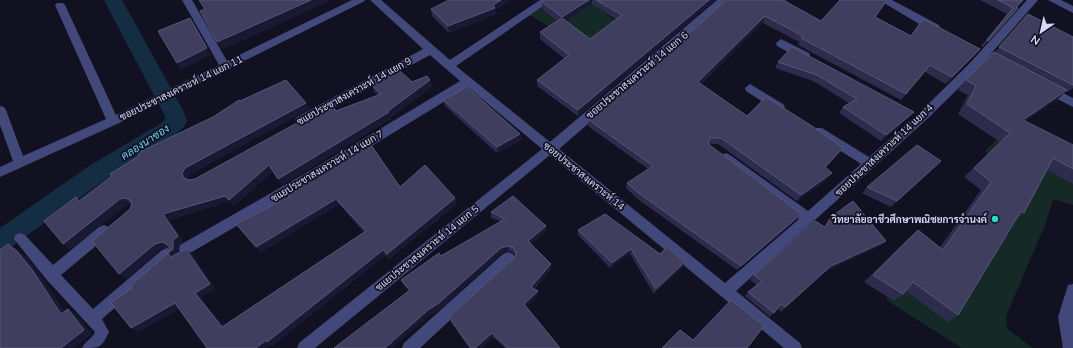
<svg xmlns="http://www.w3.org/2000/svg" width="1073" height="348" font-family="Mulish,Sarabun,sans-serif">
<rect width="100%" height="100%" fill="#111121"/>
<!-- green -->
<path fill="#152a26" d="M591,2L618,23L589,45L559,33L530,15L541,8L559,22Z
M997,139L1073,178V205L1053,199L1045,225L1006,316L1007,329L1033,348H962L886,300L899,280L937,306L1020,181L985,151Z"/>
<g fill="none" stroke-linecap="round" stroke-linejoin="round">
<!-- canal -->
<path fill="#142d42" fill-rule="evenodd" d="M104,0H122L183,110L187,121L184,127L174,136L105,180L8,249L0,252V228L89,166L160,124L166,118Z"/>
<!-- minor -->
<path fill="#42497a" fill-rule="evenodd" d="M182,0H192L227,61L352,0H365L363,2L117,124L0,177V167L13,161L0,125V106L4,107L6,110L23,156L106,119L55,5L57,3H63L65,5L116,115L219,65Z
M370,0H381L450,60L540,0H552L456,66L550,142L717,0H728L706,22L559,149L725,283L799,219L722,161L720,158L722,155L726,153L730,155L808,211L861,164L814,134L812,131L814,128H822L869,157L917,115L968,65L1027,0H1038L976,71L925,121L736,291L800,343L802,348H784L550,155L315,348H297L299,343L542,149L468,87L326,174L190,253L185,255L180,253L179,249L180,245L318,166L460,81L430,55L305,123H297L295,120L297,117L423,49Z
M879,0H892L939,25L940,28L939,31H931Z
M1048,0H1061L1073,6V13Z
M781,39L809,53L810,56L809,59H801L777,46L776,43Z
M750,84L783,104L785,107L783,110H775L746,91L745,88Z
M1046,84L1073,98V107L1042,91L1041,88Z
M104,225L109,227L110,231L109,235L61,275L93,309L162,250L167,248L172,250L174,254L172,258L102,319L109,332C101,348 101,348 82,348C85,341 92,339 95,332L46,279L14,239L15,235L20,233L25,235L53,265L99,227Z
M508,252L513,254L515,258L513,262L420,348H402L404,343L503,254Z
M1073,284V348H1063L1058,317L1068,285Z"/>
</g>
<!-- wall -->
<path fill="#2d2c4d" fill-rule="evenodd" d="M545,0H715L578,116L537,86V80L565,59L540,39V32L557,21L542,9V2ZM592,4L617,20L590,39L567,21Z
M726,0H787L785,2L821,21L887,0L875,17L911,36L975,55L946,84L925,72L901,100L798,45L799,42L763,23L701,84L747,116L843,148L838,154L826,168L828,179L797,201L718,144H709L711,146L801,214L797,219L737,270L639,200L626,188L627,183L648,169L588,126L589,120L709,16Z
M980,0H1024L1017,7L1018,8L983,47L981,46L1007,14Z
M431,9L495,11L496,14L449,33L432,16Z
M1028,14L1073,37V88L1068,92L1066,91L1057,100L1025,121L1073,145V184L1047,170L1024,213L1016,219L958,315L947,322L906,291L903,294L894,301L864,282L909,238L918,230L940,247L981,190L964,177L1000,142L958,114L968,95L958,90L966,80L995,52Z
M792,47L908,118L881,141L839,113L843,107L849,103L813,81L775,68L778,62Z
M430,80L432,87L391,117V119L282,185L273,171L234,206L230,201L169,220L183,241L179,245V253L192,254L215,289L200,297L223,326L364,232L339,204L261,252L236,224L289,197L400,187L455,198L457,204L389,259L386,255L272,346L270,344L266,348H207L179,309L138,332L132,288L167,254L170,248L168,247L161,249L126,279L130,209L132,204L126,205L70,249L63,244L80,201L213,117L240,101L306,103L309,109L190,174L188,178V179L189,180L195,179L317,115L336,111L378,95L374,92L372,85Z
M443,100L520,134L521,140L497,153L445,106Z
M941,161L891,207L862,193L867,187Z
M491,212L546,231L531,244L551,264V269L534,289L538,291V296L526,306L560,348H505L493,337L481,348H469L451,322L449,317L514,258L515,255L514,253L509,251L502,253L441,308L430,315L403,284L401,280L500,221L491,218Z
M831,217L886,241L880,246L826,271L781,312L778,308L770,317L745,296L748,292L757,285L750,280L754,275L824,227Z
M578,230L660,254L683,267L654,294L630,254L610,268L578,235Z"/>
<!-- shaded-wall -->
<path fill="#1a1934" d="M311,0H330V1L222,50L217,42Z
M501,0H512L495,11L496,14L449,33L448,26L493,5Z
M533,0H538L533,3Z
M589,0H592V4L562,24V17Z
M709,0H715L578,116V110Z
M765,16L763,23L696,88L698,82Z
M190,18L211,55L181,70L177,63Z
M980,49L975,55L946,84L952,77Z
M430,80L432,87L391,117V119L282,185L278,179L388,111Z
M1067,90L1057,100L1013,130L1023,120Z
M306,103L309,109L190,174L188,178L190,184L184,178L182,173L185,168Z
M914,112L908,118L881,141L886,135Z
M520,134L521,140L497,153V147Z
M843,148L838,154L821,173L825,167Z
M941,161L935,167L891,207L897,201Z
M269,165L273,171L234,206L229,200Z
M832,173L828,179L797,201L801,195Z
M225,196L230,201L169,220L183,241L179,245V254L171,257L168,253L173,249L163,214Z
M125,198L131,204L126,205L70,249L63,244L120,199Z
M455,198L457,204L389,259L387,254Z
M336,199L339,204L261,252L256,247Z
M801,214L797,219L737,270L741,266Z
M546,226V231L529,246L528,241Z
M886,241L880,246L826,271L781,312L831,266Z
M162,242L168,247L161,249L126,279L119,274L155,244Z
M8,244L26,256L41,276L69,318L61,314Z
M508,246L509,251L502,253L441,308L430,315L392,348H385L428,310L501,248Z
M186,249L192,254L215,289L200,297L227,331L222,327L195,293Z
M631,249L630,254L610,268L612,263Z
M383,250L386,255L272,346L270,344L266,348H256Z
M685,262L683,267L654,294L656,289Z
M551,264V269L531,291V287Z
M538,291V296L525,308L524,304Z
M175,303L181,308L138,332L131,328Z
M68,309L75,313L92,334L74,348H61Z
M492,333L493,337L481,348H475Z"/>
<!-- building -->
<path fill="#3f3e5f" stroke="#575678" d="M199,0H311L217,42L200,11L205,9Z
M449,0H501L493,5L495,8L448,26L431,9Z
M545,0H589L562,17L542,2Z
M596,0H709L578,110L537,80L569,55L540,32L562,18L590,39L622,15Z
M726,0H783L821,21L840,0H887L875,17L911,36L923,19L980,49L952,77L930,65L906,94L801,38L803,36L765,16L698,82L747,116L766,97L815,128L843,148L825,167L832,173L801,195L721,138H710L708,143L711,146L801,214L741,266L640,194L627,183L653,166L589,120L709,16Z
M998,0H1023L1016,7L1018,8L988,41L987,40L1013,8Z
M1028,14L1073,37V85L999,47Z
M190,18L207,48L177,63L158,31Z
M792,47L914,112L886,135L843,107L857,99L817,75L778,62Z
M994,52L1067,90L1023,120L1073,145V169L1053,158L1024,213L1021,211L958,315L913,282L903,294L873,275L918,230L943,250L991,182L974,168L1010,133L967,104L976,86L966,80Z
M399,70L412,82L427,76L430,80L388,111L389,112L278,179L269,165L229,200L225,196L163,214L178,236L173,240V249L168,253L171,257L186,249L210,284L195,293L222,327L366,231L336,199L256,247L236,224L289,197L285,192L369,142L400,187L425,165L455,198L387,254L383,250L267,342L266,340L256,348H207L175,303L131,328L111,303L132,288L130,286L167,254L170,248L167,244L162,242L155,244L119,274L92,241L130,209L132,204L130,200L125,198L120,199L63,244L44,221L76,197L79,201L112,176L110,174L139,156L138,153L213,117L239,100L240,101L286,80L306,103L185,168L182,173L184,178L189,180L195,179L315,113L317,115L334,108L336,111L381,94L372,85Z
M467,87L520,134L497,147L443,100Z
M917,145L941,161L897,201L867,187Z
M513,196L546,226L528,241L551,264L531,287L538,291L524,304L560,348H508L492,333L475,348H471L449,317L514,258L516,254L514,248L508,246L501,248L439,303L428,310L385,348H334L410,290L401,280L439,253L441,256L505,219L491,212Z
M853,201L886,241L831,266L785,307L781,304L774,313L748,292L762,281L754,275L815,221L825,227L831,217Z
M605,214L660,254L667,247L685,262L656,289L631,249L612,263L578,230Z
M8,244L17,251L33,271L61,314L68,309L84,330L61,348H0V250Z
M731,300L764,326L747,348H662L680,330L693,340Z"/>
<!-- markers -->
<circle fill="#1eded0" stroke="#111121" stroke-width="1.5" cx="995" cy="219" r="4"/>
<g text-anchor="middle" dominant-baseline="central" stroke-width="3.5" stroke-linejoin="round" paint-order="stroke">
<!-- street labels -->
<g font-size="10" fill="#d6d8f9" stroke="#111121">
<text transform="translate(637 75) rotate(-40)">ซอยประชาสงเคราะห์ 14 แยก 6</text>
<text transform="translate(181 88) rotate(-26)">ซอยประชาสงเคราะห์ 14 แยก 11</text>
<text transform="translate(354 91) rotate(-29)">ซแยประชาสงเคราะห์ 14 แยก 9</text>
<text transform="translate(884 150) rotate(-43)">ซอยประชาสงเคราะห์ 14 แยก 4</text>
<text transform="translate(327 166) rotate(-31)">ซแยประชาสงเคราะห์ 14 แยก 7</text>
<text transform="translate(584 176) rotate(39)">ซอยประชาสงเคราะห์ 14</text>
<text transform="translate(427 248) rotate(-39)">ซแยประชาสงเคราะห์ 14 แยก 5</text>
</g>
<!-- poi labels -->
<g font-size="10" font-weight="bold" fill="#d6d8f9" stroke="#111121" text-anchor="end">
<text x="987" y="219">วิทยาลัยอาชีวศึกษาพณิชยการจำนงค์</text>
</g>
<!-- water labels -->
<g font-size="11" font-style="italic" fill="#72c8ec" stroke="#111121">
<text transform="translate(145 142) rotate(-33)">คลองนาซอง</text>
</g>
</g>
<!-- north arrow -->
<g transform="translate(1041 32) rotate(214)" stroke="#111121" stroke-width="3" paint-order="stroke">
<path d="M0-3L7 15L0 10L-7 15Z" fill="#d6d8f9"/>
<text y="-6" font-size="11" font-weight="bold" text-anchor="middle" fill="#d6d8f9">N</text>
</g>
</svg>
